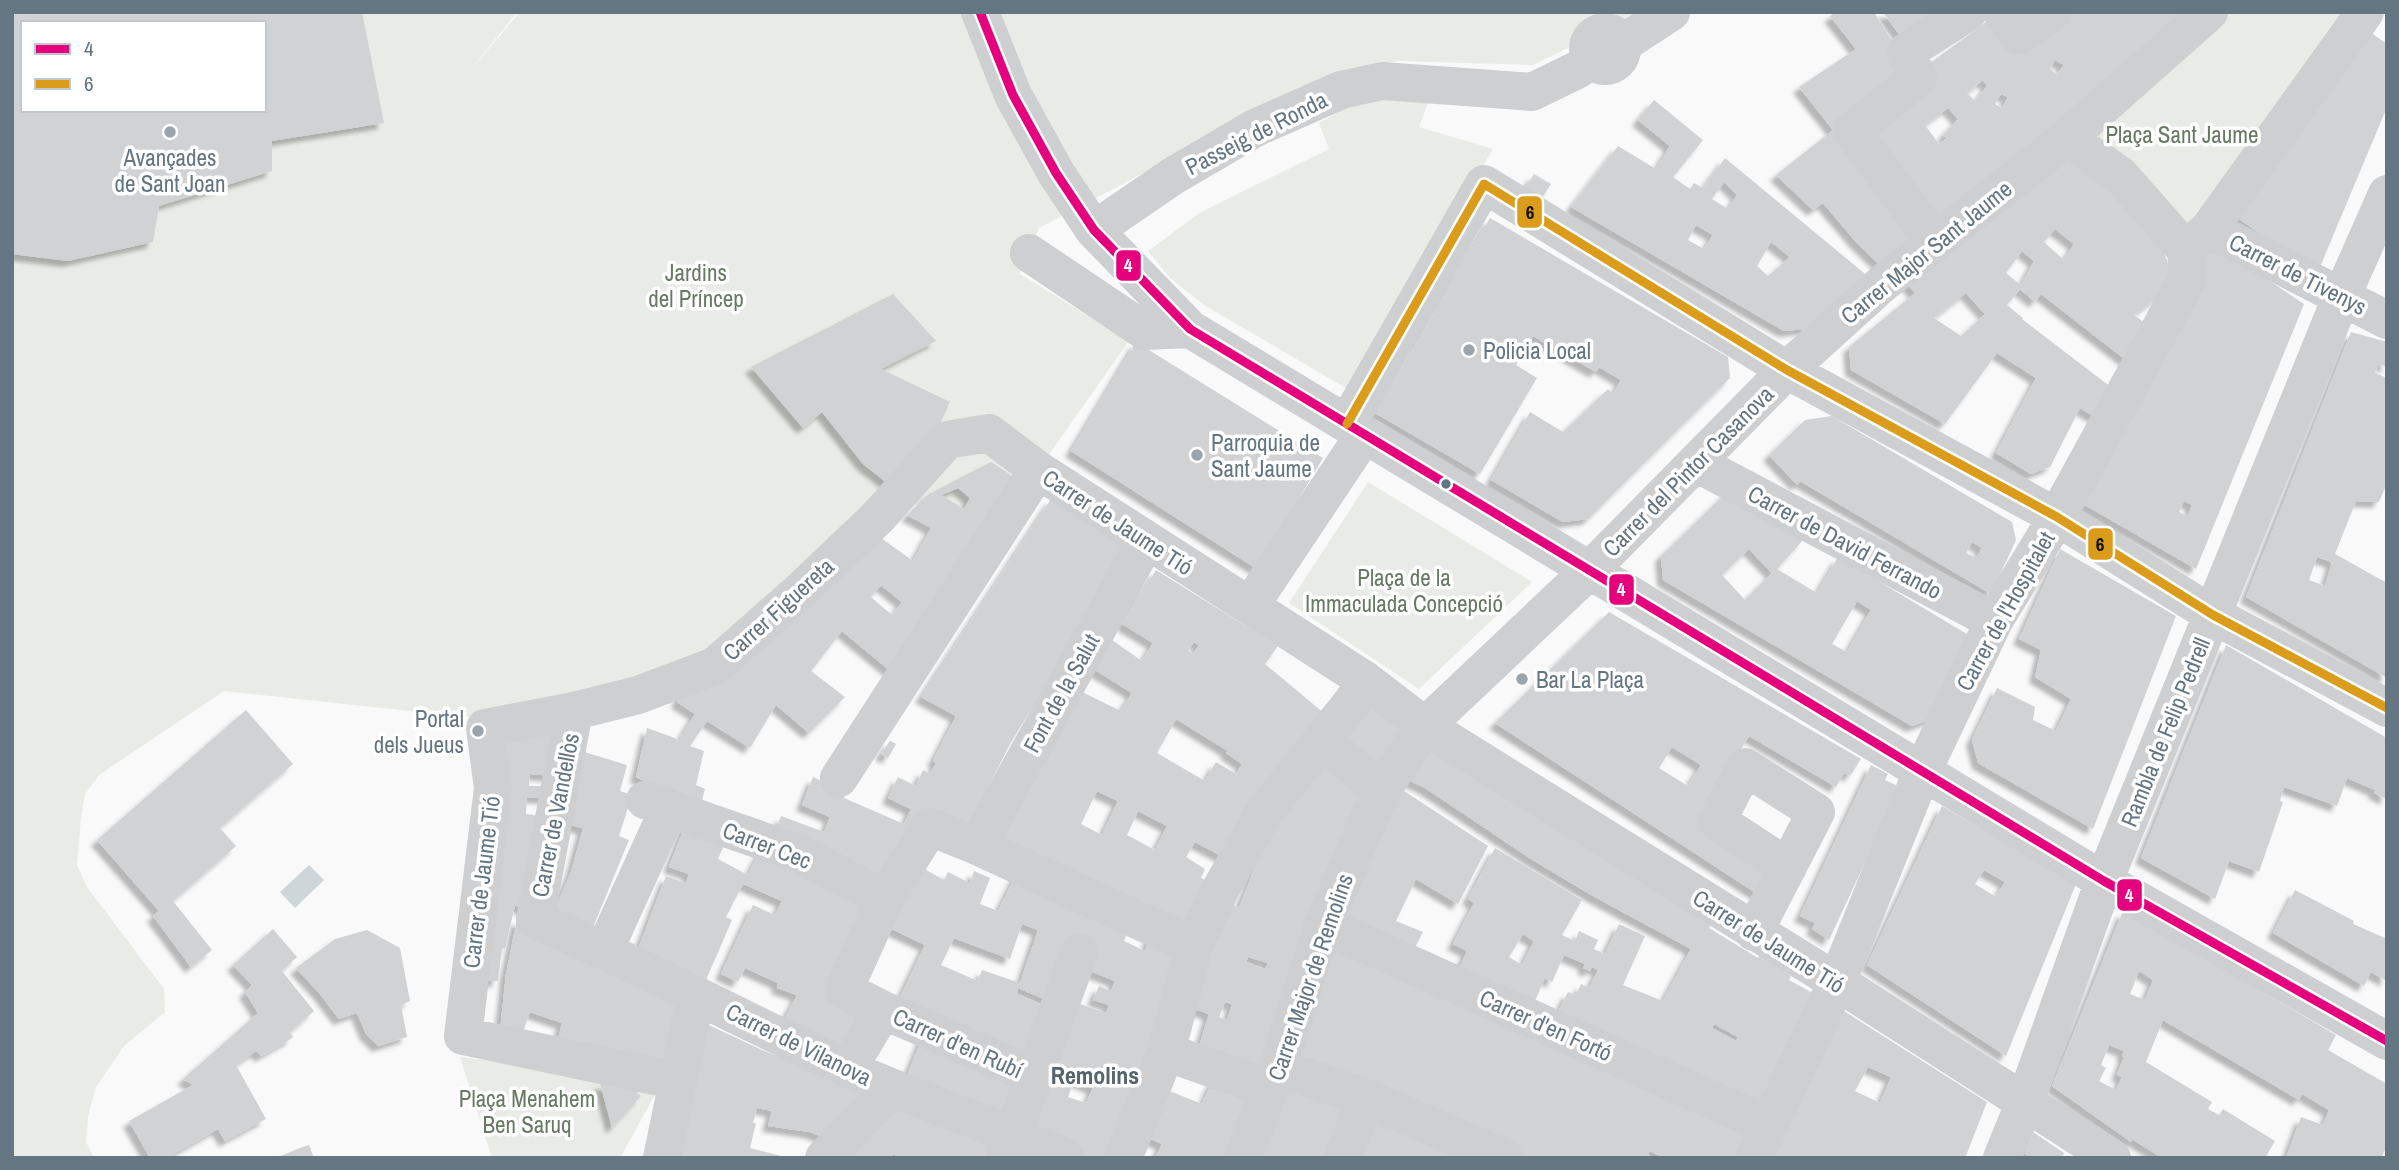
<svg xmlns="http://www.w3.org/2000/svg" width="2399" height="1170" font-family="'Archivo Narrow',sans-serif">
<defs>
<filter id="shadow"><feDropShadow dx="-6" dy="6" stdDeviation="2" flood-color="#0004"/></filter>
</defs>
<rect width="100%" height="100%" fill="#f9f9f9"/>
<!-- green -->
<path fill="#e8ebe6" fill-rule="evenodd" d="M12,12H517L468,73L520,12H1642L1533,65L1397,61L1322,79L1039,228L1020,274L1129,341L1038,470L995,538L879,489L761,614L682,668L476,718L224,691L99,775L85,794L81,818L77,865L87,887L164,989L165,1012L124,1046L96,1087L88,1116L86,1142L94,1158H12ZM23,23H264V110H23Z
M2211,12H2365L2186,250L2067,138Z
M1369,95L1429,100L1419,127L1493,149L1351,391L1204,305L1170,278L1148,251L1201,212L1329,149L1319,123Z
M1368,482L1532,582L1419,689L1289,603Z
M460,1057L662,1082L620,1158H492Z"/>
<!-- water -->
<path fill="#ced6d9" d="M309,865L324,880L295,908L280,892Z"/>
<!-- building -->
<path fill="#d0d2d3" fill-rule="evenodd" filter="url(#shadow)" d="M12,12H362L384,123L272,141V171L159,206L153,242L68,261L12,254ZM23,23H264V110H23Z
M1836,12H1874L1911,70L1840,129L1923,239L1885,270L1856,242L1823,203L1813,210L1776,175L1833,130L1799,87L1856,49L1830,16Z
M1883,12H1947L1904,41Z
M2071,12H2194L1935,233L1864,135L1918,72L1997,14L2057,28ZM2055,60L2064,65L2057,74L2050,69ZM1983,80L1987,86L1975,101L1967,93ZM2001,94L2008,97L2002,108L1995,104ZM1948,108L1958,119L1943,135L1947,138L1939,144L1925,125Z
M2370,32L2387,44V107L2317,274L2235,216Z
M1654,100L1703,140L1673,177L1690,189L1694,183L1703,188L1725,158L1870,278L1806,329L1784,331L1571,207L1618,146L1656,169L1670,146L1638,120ZM1724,182L1737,195L1728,209L1712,199ZM1696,225L1713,235L1704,249L1688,240ZM1771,242L1790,257L1768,276L1757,266Z
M2075,147L2158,237L2174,279L2161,295L2134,315L2152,328L2131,364L2041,294L2035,302L2020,289L2007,305L2023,318L2022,319L2116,391L2100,420L2080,408L2050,467L2031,474L1996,453L2036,378L1997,353L1945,424L1851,370L1849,347L1915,293L1903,279ZM2055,229L2074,244L2064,260L2044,242ZM2022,251L2034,261L2021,285L2006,273ZM1966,293L1985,314L1961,336L1934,318Z
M1534,174L1551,184L1540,201L1524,190Z
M1490,218L1728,357L1730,378L1588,519L1563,522L1491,480L1530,412L1563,432L1608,389L1613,394L1621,380L1599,367L1596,372L1533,336L1516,365L1537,378L1480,474L1375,413Z
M2213,243L2304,304L2196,569L2083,504ZM2184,501L2192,505L2188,516L2179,512Z
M893,294L936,341L881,369L950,402L922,462L896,490L863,464L822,412L803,428L751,367Z
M2351,332L2387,342V367L2379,364L2375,373L2387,378V483L2379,502L2356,501L2335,554L2387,583V678L2246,597ZM2317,557L2332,562L2325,586L2309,580Z
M1136,342L1323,458L1257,569L1071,451Z
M1832,416L2012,522L2016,540L1991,594L1800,481L1797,485L1769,455L1805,420ZM1972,542L1982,548L1976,558L1966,553Z
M991,462L1020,481L894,674L842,631L811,671L845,697L809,733L776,705L750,748L707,721L690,746L704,751L696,785L705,789L699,812L691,803L636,777L647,728L675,738L678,742L695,714L677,702L684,687L881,538L913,561L931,528L907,515L929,494ZM958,488L970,498L964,509L941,495ZM881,585L902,602L892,615L871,597Z
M1728,491L1803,540L1777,569L1817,593L1838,557L1972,637L1935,718L1912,726L1663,580L1661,556ZM1749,549L1772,573L1745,600L1722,575ZM1857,601L1871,610L1847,652L1832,644Z
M1051,499L1130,548L1010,744L964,835L926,816L884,892L772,839L781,816L824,832L830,817L802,805L813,777L846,793L844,798L904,824L911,809L888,798L898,777L916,786L923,770L930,774L936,763L933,761L956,716L921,697Z
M2060,549L2176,616L2093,829L1978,763L1972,740L1997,688L2035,707L2033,720L2056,731L2071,699L2035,677L2041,650L2019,639Z
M1156,570L1278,646L1265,664L1331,719L1229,860L1195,842L1186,857L1205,869L1201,878L1216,885L1193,938L994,849L1082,692L1121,711L1132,693L1095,670L1112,640L1142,661L1153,643L1122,624ZM1194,642L1199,645L1193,654L1188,651ZM1176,719L1228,751L1226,753L1242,764L1236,774L1216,762L1205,781L1157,753ZM1097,791L1118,801L1102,835L1081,824ZM1138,811L1167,826L1155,850L1127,835Z
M1609,612L1861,759L1850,776L1844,773L1836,787L1749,736L1701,813L1773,861L1759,895L1495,723ZM1672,747L1701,765L1688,786L1659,768Z
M2226,645L2387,738V799L2374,793L2375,790L2347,778L2337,806L2284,787L2280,801L2283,802L2259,872L2229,861L2215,899L2141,858Z
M1367,701L1398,720L1400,732L1370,776L1335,746Z
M246,710L293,764L220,828L236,846L173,901L212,950L191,967L153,916L159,911L97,840Z
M559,722L553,776L530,774L529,786H551L550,798L527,797L526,814L548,817L526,911L515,905L505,949L502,948L498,981H479L501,733Z
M890,741L896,744L888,758L881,754Z
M1320,745L1363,786L1264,1080L1196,1056L1209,1014L1186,1006L1220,897L1239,908L1260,854H1262L1270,812ZM1248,957L1268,963L1265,969L1246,962ZM1225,1002L1232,1004L1227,1020L1219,1017Z
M1440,747L1711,925L1709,928L1758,958L1760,955L1791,976L1789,980L1820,997L1769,1104L1553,1022L1568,992L1576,995L1581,984L1589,988L1598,970L1592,967L1590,971L1583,968L1585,964L1564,955L1552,982L1545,978L1530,1012L1459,969L1467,951L1453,944L1474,903L1468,899L1495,848L1582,900L1562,935L1575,941L1579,931L1598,940L1594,949L1605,954L1619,924L1645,936L1623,985L1663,1001L1691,949L1593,896L1531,859L1425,788L1408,780L1420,752ZM1523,934L1534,941L1522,965L1509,957ZM1714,1024L1738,1037L1736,1041L1712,1028Z
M581,751L627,765L620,791L632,795L619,836L629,840L589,937L550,921L571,872L583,828L564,824Z
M1871,765L1888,774L1885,780L1900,787L1829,940L1812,929L1815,923L1800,916Z
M1401,789L1488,846L1458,904L1416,879L1396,921L1423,932L1409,959L1340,926Z
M1942,806L2076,884L2006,1056L1867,965ZM1984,870L2005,882L1996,897L1975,884Z
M686,823L727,838L718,859L748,875L762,848L879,902L839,978L871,1011L848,1056L782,1024L797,995L777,988L778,983L745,968L738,982L721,974L753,905L775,915L782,901L743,884L726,917L732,920L702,989L635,957L666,876L686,883L689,874L669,867Z
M912,862L944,880L948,872L970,883L974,871L990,878L980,904L998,911L1018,871L1132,921L1124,941L1145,951L1152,930L1186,945L1117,1158H1085L1019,1130L1066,999L1106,1013L1109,1005L1093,1000L1099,986L1111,991L1115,981L1080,967L1054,1003L1018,988L1017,994L1052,1009L1031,1070L895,1008L925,945L877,922ZM1022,924L1038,930L1020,983L982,970L978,981L941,965L954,938L1010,959ZM1074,1080L1093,1088L1086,1103L1068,1097Z
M2295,890L2354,921L2353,924L2385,938L2387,934V981L2371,972L2364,986L2273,933Z
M2123,911L2336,1035L2328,1050L2387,1084V1146L2381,1158H2286L2301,1117L2323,1125L2329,1110L2302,1094L2299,1100L2163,1020L2146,1062L2212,1102L2208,1109L2219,1115L2223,1109L2275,1141L2265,1158H2162L2132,1139L2131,1142L2052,1086ZM2139,971L2153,980L2145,1000L2130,994ZM2109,1045L2124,1051L2122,1056L2124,1057L2117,1075L2122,1077L2116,1090L2099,1081L2106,1068L2101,1065Z
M517,919L689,997L674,1064L557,1044L562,1023L530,1012L522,1035L500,1031L506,974Z
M273,929L297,957L282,971L314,1011L290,1032L293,1037L289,1040L261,1056L256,1051L236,1065L266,1119L225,1141L218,1129L166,1158H150L129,1121L193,1085L183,1079L258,1013L245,992L252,985L233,965Z
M367,930L400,948L410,1001L401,1005L407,1037L378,1046L366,1034L357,1013L339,1019L320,994L296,968L335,939Z
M1332,945L1761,1130L1748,1158H1659L1660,1156L1650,1151L1648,1155L1653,1158H1528L1292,1061Z
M1836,1006L1987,1102L1965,1158H1763ZM1868,1067L1891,1077L1880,1103L1855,1091Z
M696,1019L762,1050L809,1068L872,1099L838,1142L809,1132L768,1126L772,1111L757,1108L753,1123H756L750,1148L789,1158H665Z
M925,1031L1029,1078L1009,1124L906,1078Z
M1214,1078L1259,1093L1233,1158H1155L1162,1144L1137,1133L1157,1086L1202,1104Z
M1287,1079L1354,1100L1332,1158H1255Z
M600,1083L638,1088L637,1093L641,1096L612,1128Z
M890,1098L1006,1150L1003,1158H898L894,1154L889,1158H830Z
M1373,1112L1477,1158H1355Z
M2033,1132L2064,1153L2062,1158H2033L2025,1154Z
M309,1145L314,1158H276L300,1148Z"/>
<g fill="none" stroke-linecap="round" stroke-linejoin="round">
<!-- minor -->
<path stroke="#cecfd0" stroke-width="38" d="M980,12L1013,95L1056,173L1094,230L1190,329L2104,881L2387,1041
M2002,12L2019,36L2052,12
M1588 49a17 17 0 1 1 34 0a17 17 0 1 1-34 0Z
M1622,44L1671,12
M2067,138L2120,175L2186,250L2209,229L2365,12
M2209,229L2387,320
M1094,230L1173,176L1255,128L1341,90L1382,81L1532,92L1577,70L1592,60
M1935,242L1852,131L1918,78L1906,52L1968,12
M1029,253L1145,331L1190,329
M1347,424L1484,184L1787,370L2057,517L2213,615L2387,708
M1696,463L1994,621
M1250,606L1364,435
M574,711L535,920C642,965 743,1021 849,1069C920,1102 995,1125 1066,1158
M1322,740L1381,791
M839,778L1038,470
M645,800L800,854L885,899
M977,846L1146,541
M1323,925L1768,1125
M1754,932L1816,812L1745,767L1717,821L1788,867
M605,949L669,808
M883,1010L1034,1076
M1166,1052L1270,1089
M1278,1067L1366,1098L1504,1158
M848,1069L883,1010L844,990L885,899L930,827L977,846L1194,946
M678,1081L463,1036L493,788L485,728L574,711L638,695L715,666L798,593L878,517L947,440L989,433L1038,470L1365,680L1425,726L1589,571L1787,370L1883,283L2067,138L2209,12
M1005,1156L1079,953
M662,1158L696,995
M824,1158L892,1088
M1123,1158L1166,1052L1194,946L1219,892L1263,814L1353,701L1365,680
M1243,1158L1278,1067L1323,925L1381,791L1425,726L1837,982L2112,1158
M1343,1158L1366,1098
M1754,1158L1837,982L1922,772L1994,621L2057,517L2188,278L2186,250
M2002,1158L2025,1102L2104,881L2341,298L2387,194"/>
<!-- bus-1 casing -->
<g stroke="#fff" stroke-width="14">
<path id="bus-1" d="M980,12L1013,95L1056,173L1094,230L1190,329L2104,881L2387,1041"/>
</g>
<!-- bus-2 casing -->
<g stroke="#fff" stroke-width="14">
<path id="bus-2" d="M1347,424L1484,184L1787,370L2057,517L2213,615L2387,708"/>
</g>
<!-- bus-1 -->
<use href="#bus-1" stroke="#e5007d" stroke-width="9"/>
<!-- bus-2 -->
<use href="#bus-2" stroke="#da9c1a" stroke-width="9"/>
</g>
<!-- markers -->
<g fill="#99a4ac" stroke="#fff" stroke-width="2.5">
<circle cx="170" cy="132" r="7"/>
<circle cx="1469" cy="350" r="7"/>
<circle cx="1197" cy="455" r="7"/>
<circle cx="1522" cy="679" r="7"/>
<circle cx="478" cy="731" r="7"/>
</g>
<circle fill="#657683" stroke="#fff" stroke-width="2.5" cx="1446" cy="484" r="6"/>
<g text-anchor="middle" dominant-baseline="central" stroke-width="7" stroke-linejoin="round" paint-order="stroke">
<!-- street labels -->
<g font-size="23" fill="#657683" stroke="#fff">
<text transform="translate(1256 133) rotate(-27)">Passeig de Ronda</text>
<text transform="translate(1926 252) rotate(-39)">Carrer Major Sant Jaume</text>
<text transform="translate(2298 274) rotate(27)">Carrer de Tivenys</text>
<text transform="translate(1688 471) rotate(-45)">Carrer del Pintor Casanova</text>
<text transform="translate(1118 522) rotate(33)">Carrer de Jaume Tió</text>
<text transform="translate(1845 542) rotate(28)">Carrer de David Ferrando</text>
<text transform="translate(778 609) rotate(-42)">Carrer Figuereta</text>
<text transform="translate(2005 611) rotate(-61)">Carrer de l'Hospitalet</text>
<text transform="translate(1061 693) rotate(-61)">Font de la Salut</text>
<text transform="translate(2165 732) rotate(-68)">Rambla de Felip Pedrell</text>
<text transform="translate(555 815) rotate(-79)">Carrer de Vandellòs</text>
<text transform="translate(767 845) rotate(21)">Carrer Cec</text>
<text transform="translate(481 882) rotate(-83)">Carrer de Jaume Tió</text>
<text transform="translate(1769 941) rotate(32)">Carrer de Jaume Tió</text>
<text transform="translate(1310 977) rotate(-71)">Carrer Major de Remolins</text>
<text transform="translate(1546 1025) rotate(24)">Carrer d'en Fortó</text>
<text transform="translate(958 1043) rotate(24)">Carrer d'en Rubí</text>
<text transform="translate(799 1044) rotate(26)">Carrer de Vilanova</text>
</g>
<!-- park labels -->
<g font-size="23" fill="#687a64" stroke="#fff">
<text x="2182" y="134">Plaça Sant Jaume</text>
<text x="696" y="272">Jardins<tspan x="696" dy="26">del Príncep</tspan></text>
<text x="1404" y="577">Plaça de la<tspan x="1404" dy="26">Immaculada Concepció</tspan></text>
<text x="527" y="1098">Plaça Menahem<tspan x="527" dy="26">Ben Saruq</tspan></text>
</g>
<!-- poi labels -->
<g font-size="23" fill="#657683" stroke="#fff" text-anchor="start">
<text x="170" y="157" text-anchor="middle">Avançades<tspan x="170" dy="26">de Sant Joan</tspan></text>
<text x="1483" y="350">Policia Local</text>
<text x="1211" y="442">Parroquia de<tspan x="1211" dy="26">Sant Jaume</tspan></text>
<text x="1536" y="679">Bar La Plaça</text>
<text x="464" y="718" text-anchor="end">Portal<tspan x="464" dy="26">dels Jueus</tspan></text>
</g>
<!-- neighbourhood labels -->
<g font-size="24" font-weight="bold" fill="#57646e" stroke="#fff">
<text x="1095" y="1075">Remolins</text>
</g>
</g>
<g stroke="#fff" stroke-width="2.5">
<rect x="1516" y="195" width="27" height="34" rx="7" fill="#da9c1a"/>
<rect x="1115" y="249" width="27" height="33" rx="7" fill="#e5007d"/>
<rect x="2087" y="527" width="27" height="34" rx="7" fill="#da9c1a"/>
<rect x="1608" y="573" width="27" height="33" rx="7" fill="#e5007d"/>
<rect x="2116" y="878" width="27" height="34" rx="7" fill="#e5007d"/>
</g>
<g font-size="19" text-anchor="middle" font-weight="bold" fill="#fff">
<text x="1128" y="272">4</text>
<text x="1621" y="596">4</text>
<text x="2129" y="902">4</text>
</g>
<g font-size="19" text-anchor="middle" font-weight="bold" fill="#111">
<text x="1530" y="219">6</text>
<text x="2100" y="551">6</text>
</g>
<!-- border -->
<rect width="2399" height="1170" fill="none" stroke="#657683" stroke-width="28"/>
<!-- legend -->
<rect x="21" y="21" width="245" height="91" fill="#ffffff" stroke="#c1c8cd" stroke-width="2"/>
<rect x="35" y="44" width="35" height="10" fill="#e5007d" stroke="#c1c8cd" stroke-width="2"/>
<text x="84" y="56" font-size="21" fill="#657683">4</text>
<rect x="35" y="79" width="35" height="10" fill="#da9c1a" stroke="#c1c8cd" stroke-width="2"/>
<text x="84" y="91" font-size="21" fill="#657683">6</text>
</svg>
